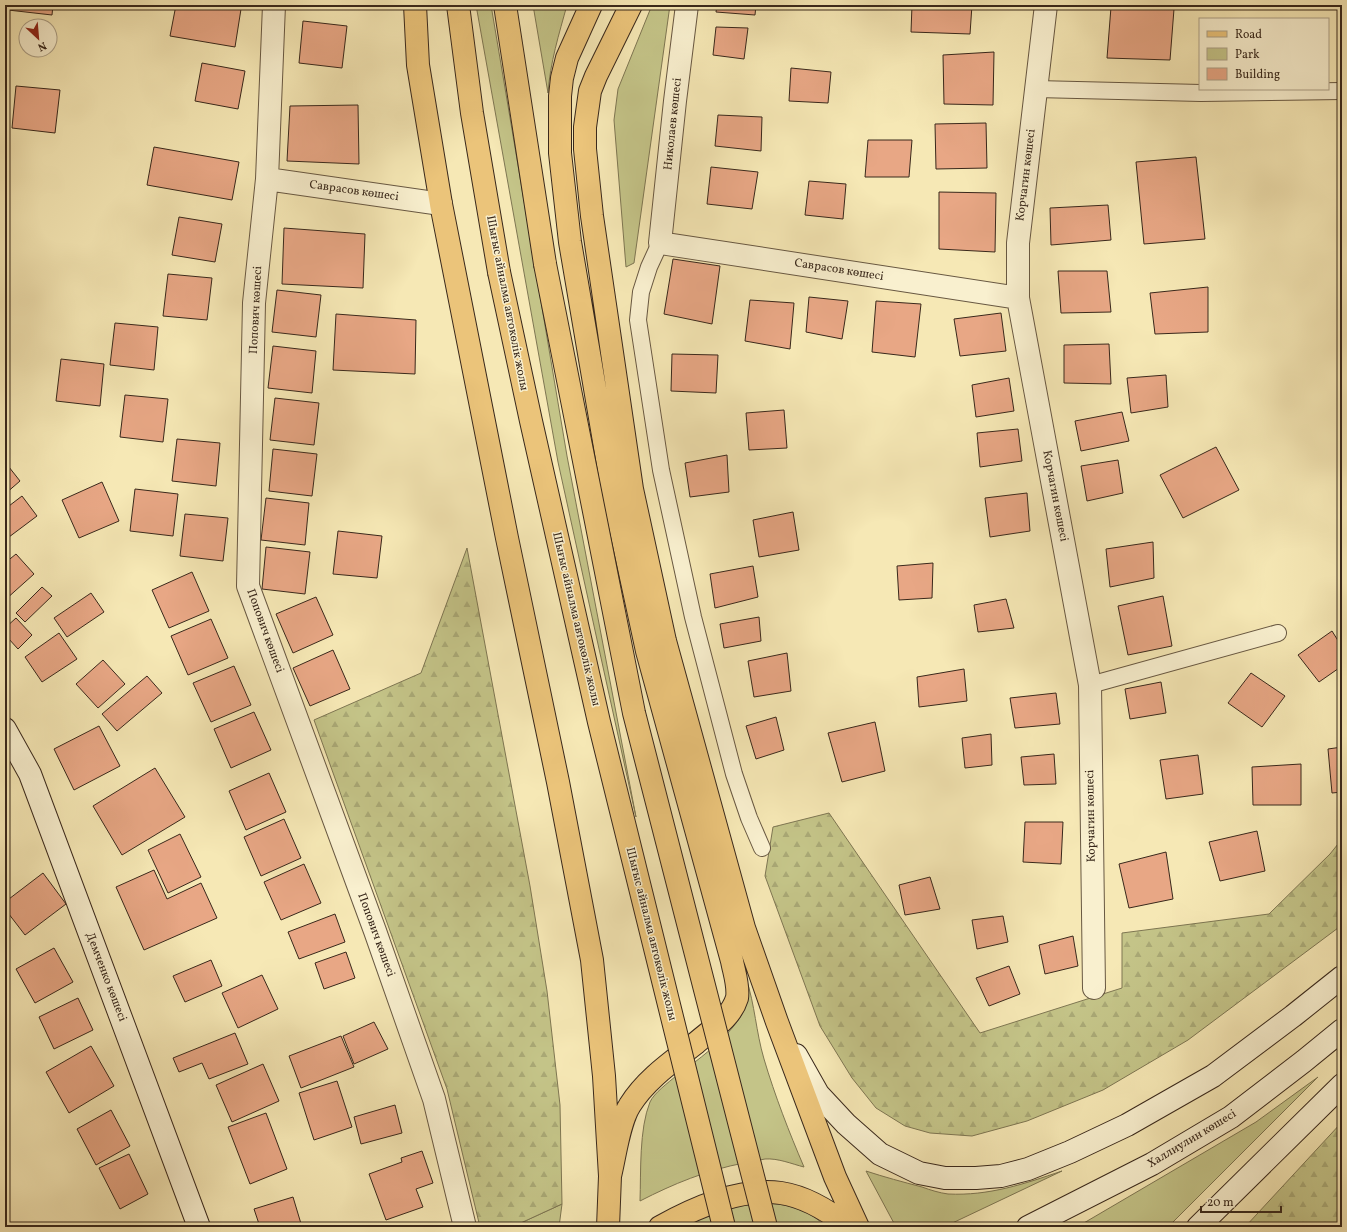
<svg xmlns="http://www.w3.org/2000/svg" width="1347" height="1232" font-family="Vollkorn,serif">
<defs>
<pattern id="forest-firs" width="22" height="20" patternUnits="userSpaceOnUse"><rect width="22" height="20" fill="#c4c488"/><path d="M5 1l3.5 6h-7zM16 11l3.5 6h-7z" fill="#a9a875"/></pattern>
</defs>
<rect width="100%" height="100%" fill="#f6e8b5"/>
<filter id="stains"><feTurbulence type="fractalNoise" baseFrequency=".005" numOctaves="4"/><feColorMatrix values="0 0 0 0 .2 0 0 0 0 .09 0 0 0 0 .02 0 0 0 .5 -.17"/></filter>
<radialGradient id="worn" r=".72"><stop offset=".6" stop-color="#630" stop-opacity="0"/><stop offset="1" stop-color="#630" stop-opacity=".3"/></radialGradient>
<!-- green -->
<path fill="#c4c488" stroke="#7e7652" d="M476,5H491L567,456L636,817L558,462Z
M533,5H567C559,34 550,63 548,93Z
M652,5H670L634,263L626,267L614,120L618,89Z
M746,978C755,1005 756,1032 764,1059C775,1096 789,1132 804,1167C792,1164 778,1158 765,1159C758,1160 751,1162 744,1163C707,1170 673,1184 640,1201C641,1172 639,1129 650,1102C654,1093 669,1082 676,1076C698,1060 743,1028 747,1000C748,993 747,985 746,978Z
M1318,1077L1168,1227H1077L1256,1122Z
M866,1171C884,1177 903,1182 922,1187C930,1190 940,1193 948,1194C989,1196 1024,1184 1062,1171L944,1227H896Z
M768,1203C792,1205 809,1210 826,1227H684L706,1216L738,1206Z
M562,1204L559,1227H512Z"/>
<!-- forest -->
<path fill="url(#forest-firs)" stroke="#7e7652" d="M467,548L530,886L547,991L560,1105L562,1204L512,1227H480L447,1089L314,720L421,673Z
M829,813L980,1033L1122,988V933L1269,914L1330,854L1342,839V925L1188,1040L1103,1090L1027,1121L972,1136L930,1133L905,1126L876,1108L852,1078L820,1026L765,876L773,827Z
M1342,1122V1227H1245Z"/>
<!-- building -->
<path fill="#e8a785" stroke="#39281b" d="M9,5H53L52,15L8,10Z
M176,5H217L241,9L235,47L170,36Z
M717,5H756L755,15L716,12Z
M912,5H972L970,34L911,32Z
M1111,7L1174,9L1170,60L1107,58Z
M303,21L347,26L342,68L299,63Z
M716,27L748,28L744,59L713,55Z
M994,52L993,105L944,104L943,55Z
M202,63L245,71L238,109L195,101Z
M791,68L831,72L828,103L789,101Z
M16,86L60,90L55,133L12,128Z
M358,105L359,164L287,161L290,106Z
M718,115L762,117L761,151L715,146Z
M986,123L987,168L936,169L935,124Z
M868,140H912L909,177H865Z
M154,147L239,162L232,200L147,185Z
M1196,157L1205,239L1144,244L1136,162Z
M711,167L758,172L752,209L707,204Z
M809,181L846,184L843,219L805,215Z
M939,192L996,193L995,252L939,249Z
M1108,205L1111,240L1051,245L1050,208Z
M179,217L222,224L215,262L172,255Z
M284,228L365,234L363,288L282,284Z
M673,259L720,266L712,324L664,314Z
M1058,271H1107L1111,312L1061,313Z
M168,274L212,278L207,320L163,316Z
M1208,287V332L1155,334L1150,293Z
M277,290L321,295L316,337L272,332Z
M809,297L848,301L842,339L806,332Z
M750,300L794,303L790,349L745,341Z
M876,301L921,304L915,357L872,352Z
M1001,313L1006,351L960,356L954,319Z
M336,314L416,320L415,374L333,370Z
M115,323L158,327L154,370L110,365Z
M1109,344L1111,384L1064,383V345Z
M273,346L316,351L312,393L268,388Z
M672,354L718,355L716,393L671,391Z
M61,359L104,364L100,406L56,401Z
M1166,375L1168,407L1131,413L1127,378Z
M1009,378L1014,411L976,417L972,385Z
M125,395L168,399L163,442L120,437Z
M275,398L319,403L314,445L270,440Z
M784,410L787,448L749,450L746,413Z
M1122,412L1129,441L1081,451L1075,421Z
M1018,429L1022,461L980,467L977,433Z
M177,439L220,443L216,486L172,481Z
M1216,447L1239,490L1183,518L1160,475Z
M273,449L317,454L312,496L269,491Z
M727,455L729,492L690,497L685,463Z
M1118,460L1123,493L1087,501L1081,466Z
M5,462L20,481L5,494Z
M102,482L119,521L79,538L62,500Z
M135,489L178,494L173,536L130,531Z
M1027,493L1030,531L990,537L985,498Z
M22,496L37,516L5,540V509Z
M266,498L309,503L305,545L261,540Z
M793,512L799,550L759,557L753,520Z
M185,514L228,518L223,561L180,556Z
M338,531L382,536L377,578L333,574Z
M1153,542L1154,578L1110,587L1106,549Z
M266,547L310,552L305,594L262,589Z
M16,554L34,574L5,600V563Z
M933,563L932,598L899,600L897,566Z
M753,566L758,597L715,608L710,574Z
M192,572L209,611L169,628L152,590Z
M42,587L52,596L25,622L16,613Z
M91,593L104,612L67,637L54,618Z
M1163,596L1172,646L1128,655L1118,606Z
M316,597L333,635L293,653L276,614Z
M1006,599L1014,628L978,632L974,605Z
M759,617L761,641L724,648L720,624Z
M16,618L32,635L18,649L8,638L5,641V628Z
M211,619L228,658L188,675L171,636Z
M1332,631L1342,647V666L1319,682L1298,655Z
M59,633L77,659L42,682L25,657Z
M333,650L350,689L310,706L293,668Z
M787,653L791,691L754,697L748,661Z
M103,660L125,684L98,708L76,684Z
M234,666L251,705L211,722L193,683Z
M964,669L967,701L919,707L917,677Z
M1251,673L1285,696L1262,727L1228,703Z
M147,676L162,693L117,731L102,714Z
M1161,682L1166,713L1130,719L1125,689Z
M1056,693L1060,724L1015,728L1010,698Z
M254,712L271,750L231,768L214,729Z
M776,717L784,750L756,759L746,726Z
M875,722L885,771L842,782L828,733Z
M99,726L120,766L74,790L54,749Z
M991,734L992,765L965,768L962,738Z
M1342,747V792L1332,793L1328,749Z
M1054,754L1056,784L1024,785L1021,757Z
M1198,755L1203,794L1166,799L1160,760Z
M1301,764V805H1253L1252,767Z
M155,768L185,817L122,855L93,806Z
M269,773L286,812L246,830L229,791Z
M284,819L301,858L261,876L244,837Z
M1025,822H1063L1061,864L1023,862Z
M1257,831L1265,871L1220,881L1209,842Z
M180,834L201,877L168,893L148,850Z
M1166,852L1173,899L1129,908L1119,864Z
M304,864L321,903L281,920L264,882Z
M154,870L167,899L201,883L217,918L144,950L116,887Z
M43,873L66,904L25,935L5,909V902Z
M930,877L940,909L905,915L899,885Z
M335,914L345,942L299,959L288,932Z
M1003,916L1008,942L977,949L972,920Z
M1073,936L1078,966L1045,974L1039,945Z
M54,948L73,982L35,1003L16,969Z
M346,952L355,978L324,989L315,963Z
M211,960L222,986L185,1002L173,976Z
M1009,966L1020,994L989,1006L976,978Z
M262,975L278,1009L238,1028L222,993Z
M78,998L93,1030L54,1049L39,1017Z
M374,1022L388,1049L354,1064L343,1036Z
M235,1033L248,1064L209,1079L202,1063L179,1072L173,1058Z
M341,1036L354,1067L301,1088L289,1056Z
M91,1046L114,1086L69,1113L46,1072Z
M263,1064L279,1101L232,1122L216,1085Z
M337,1081L352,1127L314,1140L299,1093Z
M395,1105L402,1133L361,1144L354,1117Z
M111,1110L130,1146L96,1165L77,1129Z
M266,1113L287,1169L250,1184L228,1127Z
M422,1151L433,1183L416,1189L423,1207L386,1220L369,1174L402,1162L401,1158Z
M129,1154L148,1194L120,1209L99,1168Z
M293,1197L302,1227H260L254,1209Z"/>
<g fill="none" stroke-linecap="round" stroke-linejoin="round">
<!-- lane casing -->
<g stroke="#685842" stroke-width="18">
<path id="lane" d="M1036,89L1201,93L1342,91
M660,243L649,267L641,292L638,320L661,470L693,617L734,774L749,818L762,848
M1090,685L1278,633"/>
</g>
<!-- street casing -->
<g stroke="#685842" stroke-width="24">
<path id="street" d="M274,5L267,179L254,303L248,586L375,931L434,1099L465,1227
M687,5L675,101L660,243L1018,298
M1046,5L1018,243V298L1090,685L1094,988
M267,179L441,204"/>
</g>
<!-- secondary casing -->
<g stroke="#39281b" stroke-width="24">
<path id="secondary" d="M5,729L30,774L199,1227
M796,1055L818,1094L846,1124L880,1154L919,1173L945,1178H976L1001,1176L1028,1169L1070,1152L1127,1125L1213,1076L1293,1016L1342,977
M1028,1227L1152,1164L1231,1117L1304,1061L1342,1030
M1198,1227L1342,1085"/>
</g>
<!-- primary casing -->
<g stroke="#39281b" stroke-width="24">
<path id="primary" d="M415,5L418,65L441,204L507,538L558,782L592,960L604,1076L610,1176L608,1227
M458,5L472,113L499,272
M505,5L545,264
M591,5L567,58L562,78L560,96V153L570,242L613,494L647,651L732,961C734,972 739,986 737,998C731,1018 711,1030 696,1043C673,1061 646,1079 630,1105C619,1122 615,1156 610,1176
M631,5L596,76L590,91L585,127V149L592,216L632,489L665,641L744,928L777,1022L835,1177L858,1227
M660,1227C694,1208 741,1187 781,1193C807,1197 829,1211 849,1227"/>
</g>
<!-- lane -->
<use href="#lane" stroke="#f9f0cf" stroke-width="16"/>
<!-- street -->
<use href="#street" stroke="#f9f0cf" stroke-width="22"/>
<!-- secondary -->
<use href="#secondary" stroke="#f9f0cf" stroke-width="22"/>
<!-- primary -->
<use href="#primary" stroke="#ebc47a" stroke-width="22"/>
<!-- primary-bridge casing -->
<g stroke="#39281b" stroke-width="24" stroke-linecap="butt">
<path id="primary-bridge" d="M545,264L634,713L766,1227
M499,272L531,421L599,722L724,1227"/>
</g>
<!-- primary-bridge -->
<use href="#primary-bridge" stroke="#ebc47a" stroke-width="22"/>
</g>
<g text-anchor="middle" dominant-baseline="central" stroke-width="3" stroke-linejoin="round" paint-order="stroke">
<!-- street labels -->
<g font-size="12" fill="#39281b" stroke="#f9f0cf">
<text transform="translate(673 124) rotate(-84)">Николаев көшесі</text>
<text transform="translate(1026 175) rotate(-83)">Корчагин көшесі</text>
<text transform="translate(354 191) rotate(8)">Саврасов көшесі</text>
<text transform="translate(839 270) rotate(9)">Саврасов көшесі</text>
<text transform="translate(507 303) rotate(79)">Шығыс айналма автокөлік жолы</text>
<text transform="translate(256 310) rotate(-87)">Попович көшесі</text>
<text transform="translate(1055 496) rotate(79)">Корчагин көшесі</text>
<text transform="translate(576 619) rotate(77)">Шығыс айналма автокөлік жолы</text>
<text transform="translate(265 631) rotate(70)">Попович көшесі</text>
<text transform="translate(1091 816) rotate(-91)">Корчагин көшесі</text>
<text transform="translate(651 934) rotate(76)">Шығыс айналма автокөлік жолы</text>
<text transform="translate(376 935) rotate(70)">Попович көшесі</text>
<text transform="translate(106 977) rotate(69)">Демченко көшесі</text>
<text transform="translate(1192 1139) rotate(-31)">Халлиулин көшесі</text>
</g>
</g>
<!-- margin -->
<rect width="1347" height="1232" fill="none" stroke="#f6e8b5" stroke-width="20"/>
<rect x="6" y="6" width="1335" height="1220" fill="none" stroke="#39281b" stroke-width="2"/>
<rect x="10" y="10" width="1327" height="1212" fill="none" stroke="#39281b"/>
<!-- legend -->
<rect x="1199" y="18" width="130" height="72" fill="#f9f0cf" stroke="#aca087"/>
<rect x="1207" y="31" width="20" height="6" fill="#ebc47a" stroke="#aca087"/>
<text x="1235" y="38" font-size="12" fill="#39281b">Road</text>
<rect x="1207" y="48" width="20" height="12" fill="#c4c488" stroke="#aca087"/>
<text x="1235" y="58" font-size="12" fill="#39281b">Park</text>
<rect x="1207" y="68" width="20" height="12" fill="#e8a785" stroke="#aca087"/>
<text x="1235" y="78" font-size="12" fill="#39281b">Building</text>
<!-- north arrow -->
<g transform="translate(38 38) rotate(154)"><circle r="19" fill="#f9f0cf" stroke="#aca087"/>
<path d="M0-3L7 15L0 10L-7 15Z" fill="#8f2418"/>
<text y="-6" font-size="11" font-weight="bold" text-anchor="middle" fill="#39281b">N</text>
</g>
<!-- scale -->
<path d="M1201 1206v6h80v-6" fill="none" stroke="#39281b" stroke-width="2"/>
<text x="1207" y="1206" font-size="12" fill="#39281b" stroke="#f9f0cf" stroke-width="3" paint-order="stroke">20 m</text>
<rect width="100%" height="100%" filter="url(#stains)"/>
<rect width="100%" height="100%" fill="url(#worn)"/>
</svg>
